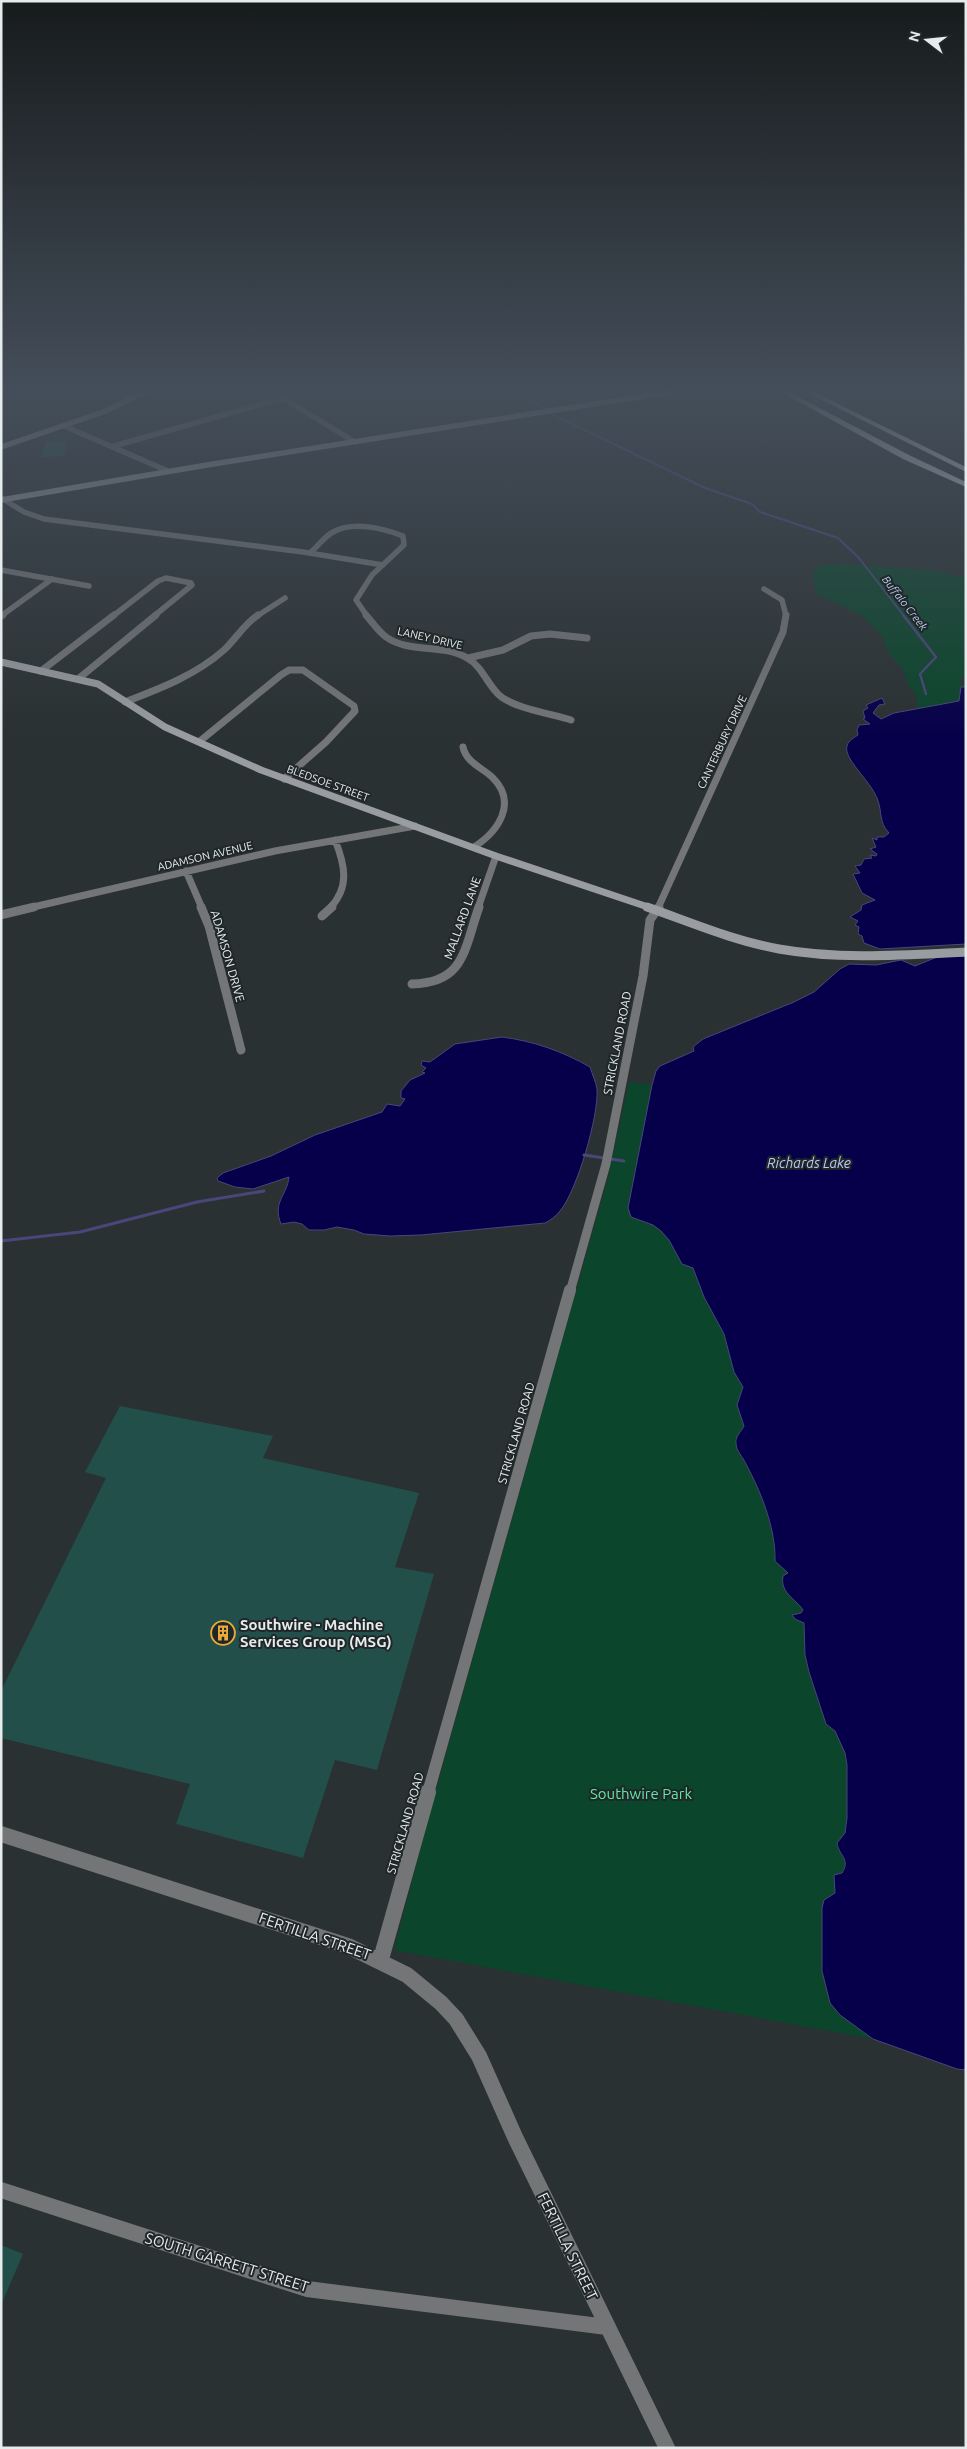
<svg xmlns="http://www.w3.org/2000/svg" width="967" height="2449" font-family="Ubuntu,sans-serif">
<rect width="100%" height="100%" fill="#2a3132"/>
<!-- green -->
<path fill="#0b452b" d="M851,564L935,571L966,578V680L960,678L961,684L966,687H962L959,693L960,700L918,709L916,694L910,688L902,668L889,654L882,635L861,615L816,593L813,572C821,561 839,564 851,564Z
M629,1082L652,1085L628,1204L631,1217L653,1225L661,1231L693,1268L704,1297L724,1334L734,1372L743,1387L737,1405L744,1425L737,1449C756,1479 776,1526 775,1561L788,1573L782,1578C782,1594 795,1598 803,1610L797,1615L793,1614L804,1623L805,1655L809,1672L826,1724L835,1731L845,1753L847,1765V1818L845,1833L838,1848C849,1859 849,1871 834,1877L836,1884L835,1893L824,1900L822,1919L840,2015L873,2039L394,1950L436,1790L609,1174Z"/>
<!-- water -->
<path fill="#06004a" stroke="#49467b" d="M961,687H966V944L880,949L864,943L862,936L858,934L859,927L855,925L858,921L850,917L861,910L862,905L875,900L862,893L853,874L860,873L855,866L861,865L864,859L872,858L870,855L876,856L877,854L870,849L876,847L872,838L877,840V837H884L889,833C878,821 883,813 877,798C871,783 850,764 847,752C845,742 852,739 858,735L857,730L859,725L870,724L863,719L865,718L863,711L868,708L866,705L882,698L885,704L879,705L873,713L881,719L894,713L959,701Z
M966,956V2070L957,2069L873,2039L840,2015L830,2003L822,1971V1908L824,1900L835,1893L834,1875L842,1873C851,1859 839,1856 837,1843L845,1833L847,1818V1765L845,1753L835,1731L826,1724L809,1672L805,1655L804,1623L795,1619L792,1615L801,1613L803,1610C795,1598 780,1593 783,1576L788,1573L775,1561C776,1529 761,1492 746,1464C743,1457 736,1451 736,1443C735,1436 742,1431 744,1426L737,1405L743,1387L734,1372L724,1334L704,1297L693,1268L682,1264L669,1240L661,1231L653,1225L631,1217L628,1208L652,1085L656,1071L660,1066L694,1051L693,1047L703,1039L794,1002L814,992L840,969L849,964L876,965L901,960L915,966L937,957Z
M502,1037C533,1041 562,1051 590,1067C592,1074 596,1082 597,1089C599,1115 577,1191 560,1211C556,1216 551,1220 545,1223L421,1235L390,1236L364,1234L354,1230L337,1227L324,1230H309L302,1224L294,1222L281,1224C272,1202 287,1196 289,1177L253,1189L235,1187L218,1181L217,1178L223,1173L271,1156L315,1135L382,1112L387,1104L400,1106L405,1099L401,1098V1091L410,1080L425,1073L422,1072L426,1068L421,1065L422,1061L430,1062L455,1044Z"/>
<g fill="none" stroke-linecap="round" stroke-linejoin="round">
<!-- stream-far2 -->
<path stroke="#49467b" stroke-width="2" d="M512,392L546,409
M552,414L705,488L752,504L760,512L838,538L859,558L904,616"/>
<!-- stream-far1 -->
<path stroke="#49467b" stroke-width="2.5" d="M903,615L936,657L920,674L926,694"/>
<!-- stream -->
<path stroke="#49467b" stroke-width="3" d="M584,1155L624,1161
M1,1241L80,1232L197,1202L264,1191"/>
</g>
<!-- building -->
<path fill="#224f4a" d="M67,441L64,456L41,457L46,442Z
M120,1406L273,1436L263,1458L419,1493L395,1567L434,1574L377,1770L335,1760L303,1858L176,1824L190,1784L1,1738V1691L106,1478L85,1472Z
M1,2245L23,2254L1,2305Z"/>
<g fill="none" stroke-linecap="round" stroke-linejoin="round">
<!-- street-far4 -->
<path stroke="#737577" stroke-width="5.5" d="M273,392L355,442
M64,426L168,471
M114,446L283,398
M3,499L24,512L44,519L303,552L383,565
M310,553C318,546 324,537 333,532C353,521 383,528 403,536L404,545L372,575L356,600L367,616
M1,570L89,586
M764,589L782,600L786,616
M1,616L52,579
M113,616L158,581L166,578L191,583L192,585L154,616
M257,616L285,598"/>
<!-- street-far3 -->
<path stroke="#737577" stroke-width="7" d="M366,615C372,622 378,631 386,637C410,654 442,643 467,658C482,666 487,684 499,695C513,708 552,714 571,720
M1,616L3,615
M468,658L503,650L531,636L550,634L587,638
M41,671L114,615
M78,679L156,615
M125,702C159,689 196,675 224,650C236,639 244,624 258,615
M200,741L281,675L289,670H303L354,706L355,711L326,742L284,779
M463,747C466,762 481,767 492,777C518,802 499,831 474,847
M186,871L202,908
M29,908L275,851L415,826
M330,908C350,887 345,865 335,840
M478,908L496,856
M658,908L783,632L786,615"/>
<!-- street-far2 -->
<path stroke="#737577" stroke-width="9" d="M201,907L209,926L241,1050
M1,915L34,907
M322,916L332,907
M412,984C465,983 464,949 479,907
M570,1292L606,1164L643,976L650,920L659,907"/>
<!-- street-far1 -->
<path stroke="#737577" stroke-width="12" d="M428,1793L570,1290"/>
<!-- street -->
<path stroke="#737577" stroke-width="16" d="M1,1834L348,1946L407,1975L441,2003L456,2019L479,2056L515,2137L667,2448
M381,1959L428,1792
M1,2190L307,2289L607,2327"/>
<!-- secondary-far2 -->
<path stroke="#999ca0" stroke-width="5.5" d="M1,447L103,412L145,392
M1,500L207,465L670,392"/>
<!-- secondary-far1 -->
<path stroke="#999ca0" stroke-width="7" d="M1,662L98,684L165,727L261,770L496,856L651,908"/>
<!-- secondary -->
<path stroke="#999ca0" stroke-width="9" d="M647,907C690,922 734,941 779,949C840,960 904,955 966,952"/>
<!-- highway -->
<path fill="#d0d6db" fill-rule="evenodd" d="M781,392H789L909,455L966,482V487L903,459Z
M806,392H814L966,467V472Z"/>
</g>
<!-- sky -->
<linearGradient id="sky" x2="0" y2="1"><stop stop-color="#171b1c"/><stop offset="0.53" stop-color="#444e5a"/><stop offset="1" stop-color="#444e5a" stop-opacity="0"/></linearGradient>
<rect width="967" height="735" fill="url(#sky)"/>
<!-- icons -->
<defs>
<g id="building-ring" transform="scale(1.25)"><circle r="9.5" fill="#202728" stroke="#eca93b" stroke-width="1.5"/><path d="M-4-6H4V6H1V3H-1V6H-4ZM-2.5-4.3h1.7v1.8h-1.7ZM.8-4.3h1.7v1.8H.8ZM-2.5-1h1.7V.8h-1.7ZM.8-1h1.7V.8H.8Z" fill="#eca93b"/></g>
</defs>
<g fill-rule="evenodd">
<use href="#building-ring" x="223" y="1633"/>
</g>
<g text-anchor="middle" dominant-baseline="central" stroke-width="4" stroke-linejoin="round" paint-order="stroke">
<!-- far-water labels -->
<g font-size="11" font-style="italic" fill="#bbcaf5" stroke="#202728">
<text transform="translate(905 603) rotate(52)">Buffalo Creek</text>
</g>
<!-- far-street labels -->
<g font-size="11" fill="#e6ebec" stroke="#202728">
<text transform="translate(430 638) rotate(13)">LANEY DRIVE</text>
<text transform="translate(722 742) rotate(-65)">CANTERBURY DRIVE</text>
<text transform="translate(328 783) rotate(20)">BLEDSOE STREET</text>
<text transform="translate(205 856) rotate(-13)">ADAMSON AVENUE</text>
</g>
<!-- street labels -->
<g font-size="12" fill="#e6ebec" stroke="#202728">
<text transform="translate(462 918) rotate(-70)">MALLARD LANE</text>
<text transform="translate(228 956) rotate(74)">ADAMSON DRIVE</text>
<text transform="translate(617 1043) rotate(-79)">STRICKLAND ROAD</text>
<text transform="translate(516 1433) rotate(-74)">STRICKLAND ROAD</text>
<text transform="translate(405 1823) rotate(-74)">STRICKLAND ROAD</text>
</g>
<!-- water labels -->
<g font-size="14" font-style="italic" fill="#bbcaf5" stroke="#202728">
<text x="809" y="1163">Richards Lake</text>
</g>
<!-- near-poi labels -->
<g font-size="15" font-weight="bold" fill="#e6ebec" stroke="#202728" text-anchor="start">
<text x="240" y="1624">Southwire - Machine<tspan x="240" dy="17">Services Group (MSG)</tspan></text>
</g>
<!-- near-park labels -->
<g font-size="15" fill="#5feaa5" stroke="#202728">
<text x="641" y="1793">Southwire Park</text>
</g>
<!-- near-street labels -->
<g font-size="15" fill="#e6ebec" stroke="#202728">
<text transform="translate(315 1936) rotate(19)">FERTILLA STREET</text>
<text transform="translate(568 2246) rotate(64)">FERTILLA STREET</text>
<text transform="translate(227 2262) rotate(17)">SOUTH GARRETT STREET</text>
</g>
</g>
<!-- border -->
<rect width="967" height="2449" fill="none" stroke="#e6ebec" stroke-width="5"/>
<!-- north arrow -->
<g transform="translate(927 40) rotate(286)" stroke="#202728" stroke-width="4" paint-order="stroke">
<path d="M0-4L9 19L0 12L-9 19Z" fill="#e6ebec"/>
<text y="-8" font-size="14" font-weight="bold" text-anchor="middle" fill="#e6ebec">N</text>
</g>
</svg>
